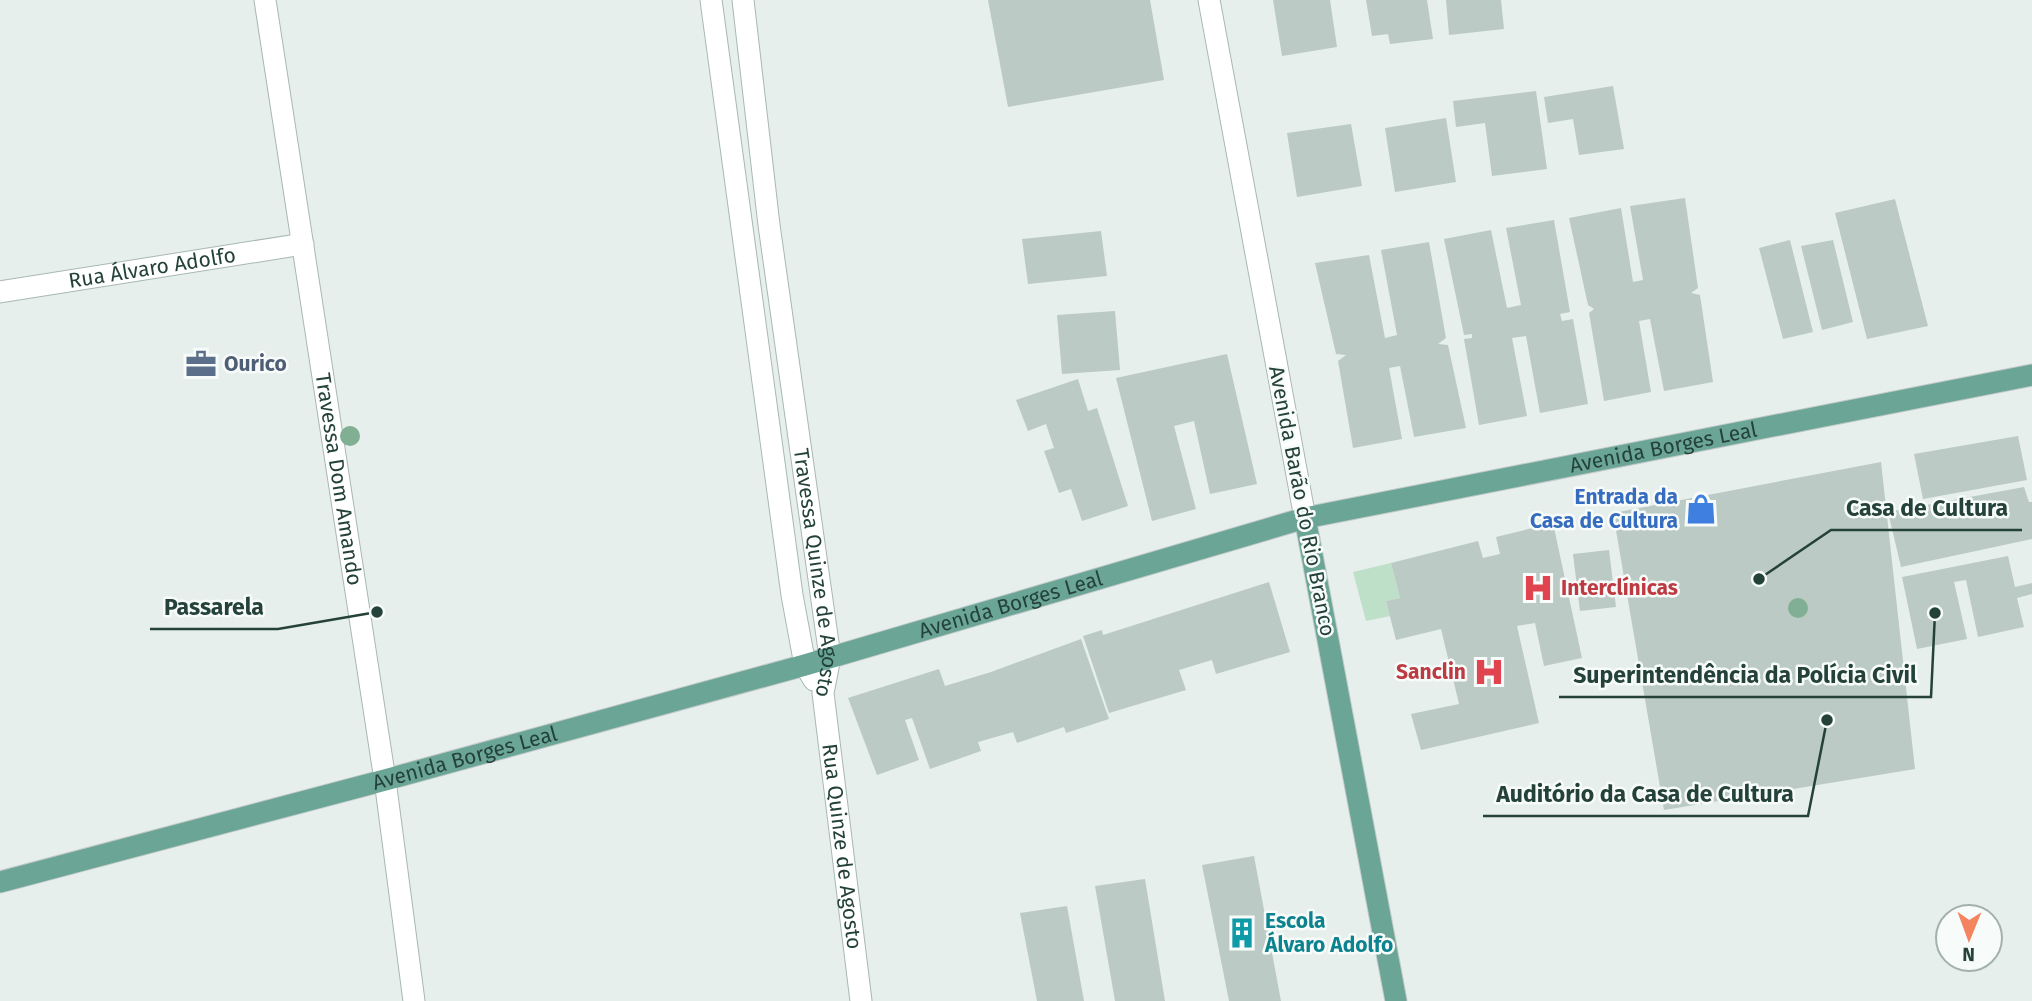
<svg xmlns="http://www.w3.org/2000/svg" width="2032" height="1001" font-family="'Fira Sans',sans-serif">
<rect width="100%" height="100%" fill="#e6efeb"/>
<!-- green -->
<path fill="#bfe0c8" d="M1391,563L1400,598L1386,601L1390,616L1366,621L1353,572Z"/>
<!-- building -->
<path fill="#bbcac4" d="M988,0H1150L1164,80L1008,107Z
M1273,0H1330L1337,47L1282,56Z
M1366,0H1427L1433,39L1390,44L1388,34L1372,36Z
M1446,0H1501L1504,29L1449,35Z
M1613,86L1624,149L1579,155L1573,119L1548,123L1544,97Z
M1536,91L1547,169L1492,176L1485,123L1456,127L1453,101Z
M1446,118L1456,182L1395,192L1385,128Z
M1351,124L1362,186L1297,197L1287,133Z
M1685,198L1698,288L1691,293L1700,295L1713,382L1664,391L1650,319L1639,321L1651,392L1604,401L1589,313L1594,309L1588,305L1569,218L1621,208L1633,282L1643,280L1630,206Z
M1895,199L1928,326L1867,339L1835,213Z
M1554,220L1570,312L1560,314L1562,321L1573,319L1588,404L1540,413L1526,336L1512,338L1527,416L1479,425L1464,339L1472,338V334L1464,335L1444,239L1491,230L1507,308L1521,305L1506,228Z
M1101,231L1107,276L1028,284L1022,239Z
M1790,240L1813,332L1783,339L1759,248Z
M1833,240L1853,322L1822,330L1801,246Z
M1429,242L1446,338L1438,344L1448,345L1466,428L1414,437L1400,366L1389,368L1402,439L1353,448L1338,361L1346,355L1336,354L1315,263L1369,255L1385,338L1397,335L1381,250Z
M1115,311L1120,370L1062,374L1057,315Z
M1227,354L1257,484L1210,494L1194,421L1174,426L1196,509L1152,521L1116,378Z
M1078,379L1088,411L1097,408L1128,506L1082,521L1071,489L1059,493L1044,451L1054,448L1046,424L1028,431L1016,400Z
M2018,436L2027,480L1923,499L1914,454Z
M1881,462L1915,769L1664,810L1613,513Z
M2024,487L2029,502H2032V539L1901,567L1888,512Z
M1553,523L1582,658L1544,666L1535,623L1517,626L1539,723L1421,750L1411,714L1459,704L1441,629L1396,640L1386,601L1400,598L1391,563L1478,541L1483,558L1500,554L1496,537Z
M1609,550L1616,607L1580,611L1573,554Z
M2008,556L2015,587L2032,583V594L2017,598L2024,627L1978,637L1966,580L1954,582L1967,639L1917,649L1902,577Z
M1269,582L1290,652L1216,674L1212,660L1179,670L1186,690L1109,713L1083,636L1102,630L1103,635Z
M1081,639L1109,719L1066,733L1064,727L1017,743L1013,732L978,742L981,751L930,769L912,718L905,720L919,760L877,775L848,698L939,669L945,686L991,672Z
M1254,856L1281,1001H1229L1202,865Z
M1145,879L1165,1001H1115L1095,886Z
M1067,906L1084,1001H1037L1020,913Z"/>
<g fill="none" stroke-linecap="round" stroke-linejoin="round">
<!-- minor casing -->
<g stroke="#a8b8b2" stroke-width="23">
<g id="minor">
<path id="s1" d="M265,0L385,780L414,1001"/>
<path d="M711,0L792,595L805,665L814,680"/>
<path id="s2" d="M743,0L769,225L830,657L823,693L861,1001"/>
<path d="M1209,0L1305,518"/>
<path id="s3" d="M0,292L303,244"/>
</g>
</g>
<!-- major casing -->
<g stroke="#c2cac8" stroke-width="23">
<g id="major">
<path d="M1305,518L1396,1001"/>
<path id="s4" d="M0,882L385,780L805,665L1305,518L2032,375"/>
</g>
</g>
<!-- minor -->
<use href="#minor" stroke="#fff" stroke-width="21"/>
<!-- major -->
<use href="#major" stroke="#6aa596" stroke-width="21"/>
</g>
<!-- trees -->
<g fill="#80af93">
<circle cx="350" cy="436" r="10"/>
<circle cx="1798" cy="608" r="10"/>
</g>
<!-- icons -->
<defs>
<g id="office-bare" transform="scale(2.415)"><path d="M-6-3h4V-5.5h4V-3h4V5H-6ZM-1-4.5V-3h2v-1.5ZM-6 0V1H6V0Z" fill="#5c6f8a" stroke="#f7fbf9" stroke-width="2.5" paint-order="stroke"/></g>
<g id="shop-bare" transform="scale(2.415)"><path d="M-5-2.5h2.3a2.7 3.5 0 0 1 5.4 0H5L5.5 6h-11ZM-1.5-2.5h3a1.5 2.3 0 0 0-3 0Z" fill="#3f7fe0" stroke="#f7fbf9" stroke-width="2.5" paint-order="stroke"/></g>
<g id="hospital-bare" transform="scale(2.415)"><path d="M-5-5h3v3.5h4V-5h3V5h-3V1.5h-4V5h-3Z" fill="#e0444e" stroke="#f7fbf9" stroke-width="2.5" paint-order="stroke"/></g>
<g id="building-bare" transform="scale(2.415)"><path d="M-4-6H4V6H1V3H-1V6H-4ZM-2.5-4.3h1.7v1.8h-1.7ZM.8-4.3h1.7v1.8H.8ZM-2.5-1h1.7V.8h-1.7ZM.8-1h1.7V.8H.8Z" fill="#0f9aa8" stroke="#f7fbf9" stroke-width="2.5" paint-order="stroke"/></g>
</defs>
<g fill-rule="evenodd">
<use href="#office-bare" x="201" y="364"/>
<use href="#shop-bare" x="1701" y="509"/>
<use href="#hospital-bare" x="1538" y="588"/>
<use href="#hospital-bare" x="1489" y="672"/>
<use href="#building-bare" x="1242" y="933"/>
</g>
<g text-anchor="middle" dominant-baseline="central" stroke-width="5" stroke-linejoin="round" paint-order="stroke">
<!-- street labels -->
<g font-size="21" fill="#24423a" stroke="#f7fbf9">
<text stroke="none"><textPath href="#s3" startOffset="154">Rua Álvaro Adolfo</textPath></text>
<text stroke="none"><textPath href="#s4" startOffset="1720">Avenida Borges Leal</textPath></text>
<text stroke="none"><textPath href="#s1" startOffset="485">Travessa Dom Amando</textPath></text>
<text transform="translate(1302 501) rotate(79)">Avenida Barão do Rio Branco</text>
<text stroke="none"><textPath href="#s2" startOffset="578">Travessa Quinze de Agosto</textPath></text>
<text stroke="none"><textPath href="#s4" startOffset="1048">Avenida Borges Leal</textPath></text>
<text stroke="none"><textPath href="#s4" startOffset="481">Avenida Borges Leal</textPath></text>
<text stroke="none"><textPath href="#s2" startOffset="854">Rua Quinze de Agosto</textPath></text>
</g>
<!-- service labels -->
<g font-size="21" font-weight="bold" fill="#4e5e75" stroke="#f7fbf9" text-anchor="start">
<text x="224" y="364">Ourico</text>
</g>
<!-- shop labels -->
<g font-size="21" font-weight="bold" fill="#366cbe" stroke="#f7fbf9" text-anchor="end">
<text x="1678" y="497">Entrada da<tspan x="1678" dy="24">Casa de Cultura</tspan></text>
</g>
<!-- health labels -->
<g font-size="21" font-weight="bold" fill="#be3a42" stroke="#f7fbf9" text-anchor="start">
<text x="1561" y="588">Interclínicas</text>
<text x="1466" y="672" text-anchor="end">Sanclin</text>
</g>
<!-- culture labels -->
<g font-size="21" font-weight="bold" fill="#0d838f" stroke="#f7fbf9" text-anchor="start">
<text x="1265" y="921">Escola<tspan x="1265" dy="24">Álvaro Adolfo</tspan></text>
</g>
</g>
<!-- callouts -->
<path fill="none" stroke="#24423a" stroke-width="2.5" d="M1759 579L1831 530H2022M377 612L278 629H150M1935 613L1931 697H1559M1827 720L1808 816H1483"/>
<g fill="#24423a" stroke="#f7fbf9" stroke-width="2.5">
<circle cx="1759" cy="579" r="7"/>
<circle cx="377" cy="612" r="7"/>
<circle cx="1935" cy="613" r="7"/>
<circle cx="1827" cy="720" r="7"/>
</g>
<g font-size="23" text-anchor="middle" font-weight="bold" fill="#24423a" stroke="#f7fbf9" stroke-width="5" stroke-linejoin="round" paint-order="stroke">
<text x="1927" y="516">Casa de Cultura</text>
<text x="214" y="615">Passarela</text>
<text x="1745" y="683">Superintendência da Polícia Civil</text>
<text x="1645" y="802">Auditório da Casa de Cultura</text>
</g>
<!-- north arrow -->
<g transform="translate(1969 938) rotate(181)"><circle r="33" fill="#f7fbf9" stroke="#a3b1ad" stroke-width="2"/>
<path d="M0-5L12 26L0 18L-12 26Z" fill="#f4845f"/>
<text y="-10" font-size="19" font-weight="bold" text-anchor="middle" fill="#24423a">N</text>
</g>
</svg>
